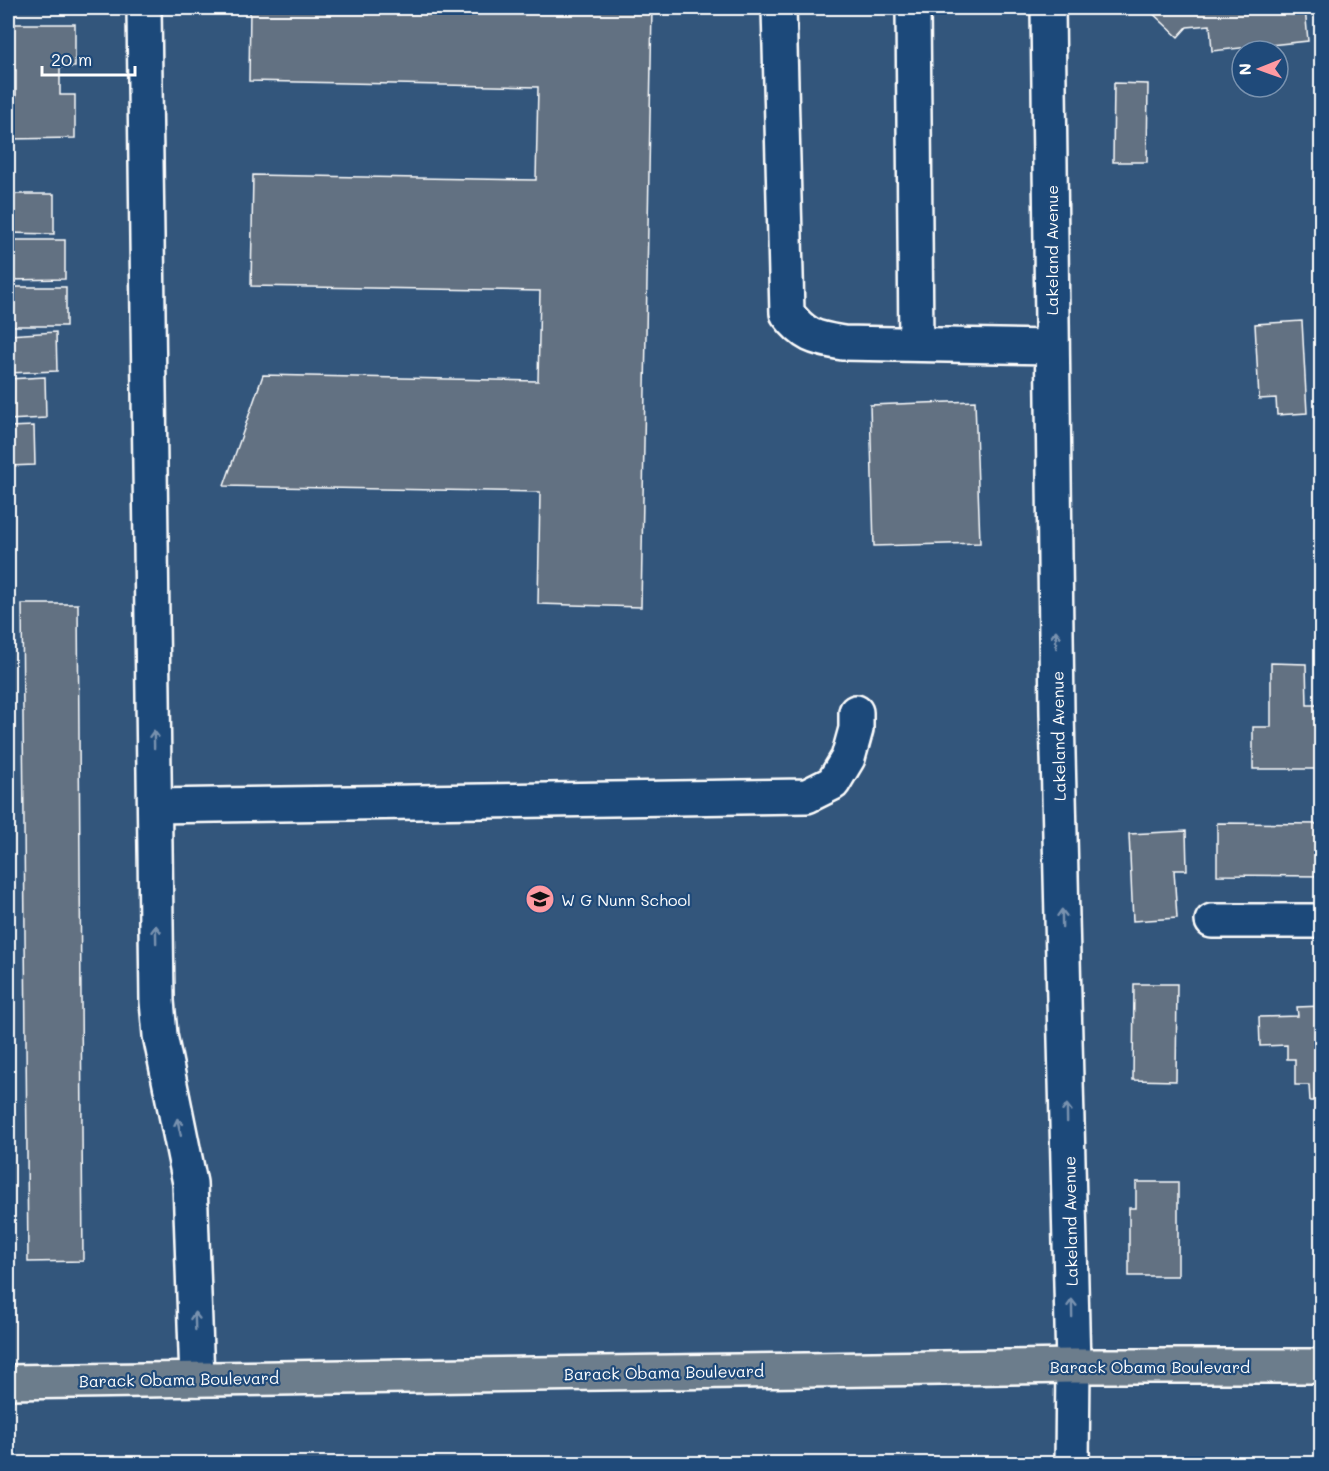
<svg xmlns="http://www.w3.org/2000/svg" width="1329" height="1471" font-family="Mali,sans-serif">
<rect width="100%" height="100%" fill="#33567c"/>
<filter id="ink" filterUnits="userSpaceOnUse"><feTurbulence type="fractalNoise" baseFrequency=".0167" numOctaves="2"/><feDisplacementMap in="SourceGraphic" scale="12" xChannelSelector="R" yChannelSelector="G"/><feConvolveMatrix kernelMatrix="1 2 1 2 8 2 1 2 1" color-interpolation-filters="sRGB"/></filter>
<g filter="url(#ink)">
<!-- building -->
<path fill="#627182" stroke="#fff" stroke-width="1.5" d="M250,8H652L641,607L538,604L540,492L224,486L263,375L538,381L540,291L251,286L253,175L536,180L538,87L249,81Z
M1147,8H1305L1308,41L1212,51L1210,25L1187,27L1178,37Z
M8,24H75V67H60V95H75V138L8,139V97H16V70H8Z
M1114,83L1148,84L1147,162H1113Z
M8,194H54V234L8,233Z
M8,240H65V279L8,280Z
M8,287H66V326H8Z
M1302,321L1307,413L1277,415L1276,398L1259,399L1255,324Z
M56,332L57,371L8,373V335Z
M45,377L46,418L8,420V379Z
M975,401L980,543L874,546L870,405Z
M34,426L35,465L8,466V427Z
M8,522H11V560H8Z
M22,604H78L83,1261L28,1262Z
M1271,663L1306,664L1307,705H1318L1319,743H1322V769H1253V727H1271Z
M1217,823L1322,824V876L1217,875Z
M1186,831L1187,870H1174L1177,918L1133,921L1129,834Z
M1134,984H1177L1176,1081L1133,1080Z
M1322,1006V1101H1310L1309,1085H1295V1059H1287V1045L1260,1046L1259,1017L1298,1016L1297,1007Z
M1136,1182H1178V1276H1129V1208H1136Z"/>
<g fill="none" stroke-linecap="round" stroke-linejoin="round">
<!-- minor casing -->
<g stroke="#fff" stroke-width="38">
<path id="minor" d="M144,8L157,1001L160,1035L190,1183L197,1379
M779,8L787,313C805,337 815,338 843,343L1052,347
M913,8L916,344
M1048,8L1057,713L1073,1366L1072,1464
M155,806L807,796L833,783L848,758L856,729V712
M1212,921H1322"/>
</g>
<!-- major casing -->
<g stroke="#fff" stroke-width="38">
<path id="major" d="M8,1382L1073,1366H1322"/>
</g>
<!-- minor -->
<use href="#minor" stroke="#1f4a7a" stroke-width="33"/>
<!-- major -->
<use href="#major" stroke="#6c7d8c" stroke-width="33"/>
</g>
<!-- one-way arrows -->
<defs><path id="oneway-shaft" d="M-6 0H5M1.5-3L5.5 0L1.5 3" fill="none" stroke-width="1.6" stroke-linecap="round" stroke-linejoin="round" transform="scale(1.5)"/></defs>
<g stroke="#7992af">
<use href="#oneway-shaft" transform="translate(1056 639) rotate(-91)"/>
<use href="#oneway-shaft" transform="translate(154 739) rotate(-91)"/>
<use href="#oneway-shaft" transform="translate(1062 918) rotate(-91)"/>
<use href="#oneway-shaft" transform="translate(156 934) rotate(-91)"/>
<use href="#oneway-shaft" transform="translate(1067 1113) rotate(-91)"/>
<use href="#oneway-shaft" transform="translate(179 1127) rotate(-102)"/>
<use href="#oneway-shaft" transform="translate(1072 1308) rotate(-91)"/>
<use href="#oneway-shaft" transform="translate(195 1321) rotate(-92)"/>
</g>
</g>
<!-- icons -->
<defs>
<g id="school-disc" transform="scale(1.5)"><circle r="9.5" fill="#ff9aa2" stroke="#1f4a7a"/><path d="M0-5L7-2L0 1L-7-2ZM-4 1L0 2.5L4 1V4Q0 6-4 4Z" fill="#111"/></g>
</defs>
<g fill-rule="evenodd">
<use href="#school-disc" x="540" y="899"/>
</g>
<g text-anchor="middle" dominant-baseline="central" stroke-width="4.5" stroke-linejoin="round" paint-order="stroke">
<!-- street labels -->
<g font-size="16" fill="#fff" stroke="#1f4a7a">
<text transform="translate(1051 250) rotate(-90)">Lakeland Avenue</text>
<text transform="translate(1058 736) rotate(-91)">Lakeland Avenue</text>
<text transform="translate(1070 1221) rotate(-91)">Lakeland Avenue</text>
<text x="1150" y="1366">Barack Obama Boulevard</text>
<text transform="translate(664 1372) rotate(-1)">Barack Obama Boulevard</text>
<text transform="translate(179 1379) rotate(-1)">Barack Obama Boulevard</text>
</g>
<!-- poi labels -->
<g font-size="16" fill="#fff" stroke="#1f4a7a" text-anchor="start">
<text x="561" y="899">W G Nunn School</text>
</g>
</g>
<!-- margin -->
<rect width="1329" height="1471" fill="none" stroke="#1f4a7a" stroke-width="30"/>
<rect x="15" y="15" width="1299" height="1441" fill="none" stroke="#fff" stroke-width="2" filter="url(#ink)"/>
<!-- north arrow -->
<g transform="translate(1260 69) rotate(269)"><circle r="28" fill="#1f4a7a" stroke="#7992af" stroke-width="1.5"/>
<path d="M0-4.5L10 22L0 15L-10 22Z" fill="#ff9aa2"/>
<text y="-9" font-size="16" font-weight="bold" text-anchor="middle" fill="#ffffff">N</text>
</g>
<!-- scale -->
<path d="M42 66v9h93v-9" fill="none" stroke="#ffffff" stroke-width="3"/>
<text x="51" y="66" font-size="18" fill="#ffffff" stroke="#1f4a7a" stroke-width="4.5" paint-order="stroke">20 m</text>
</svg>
